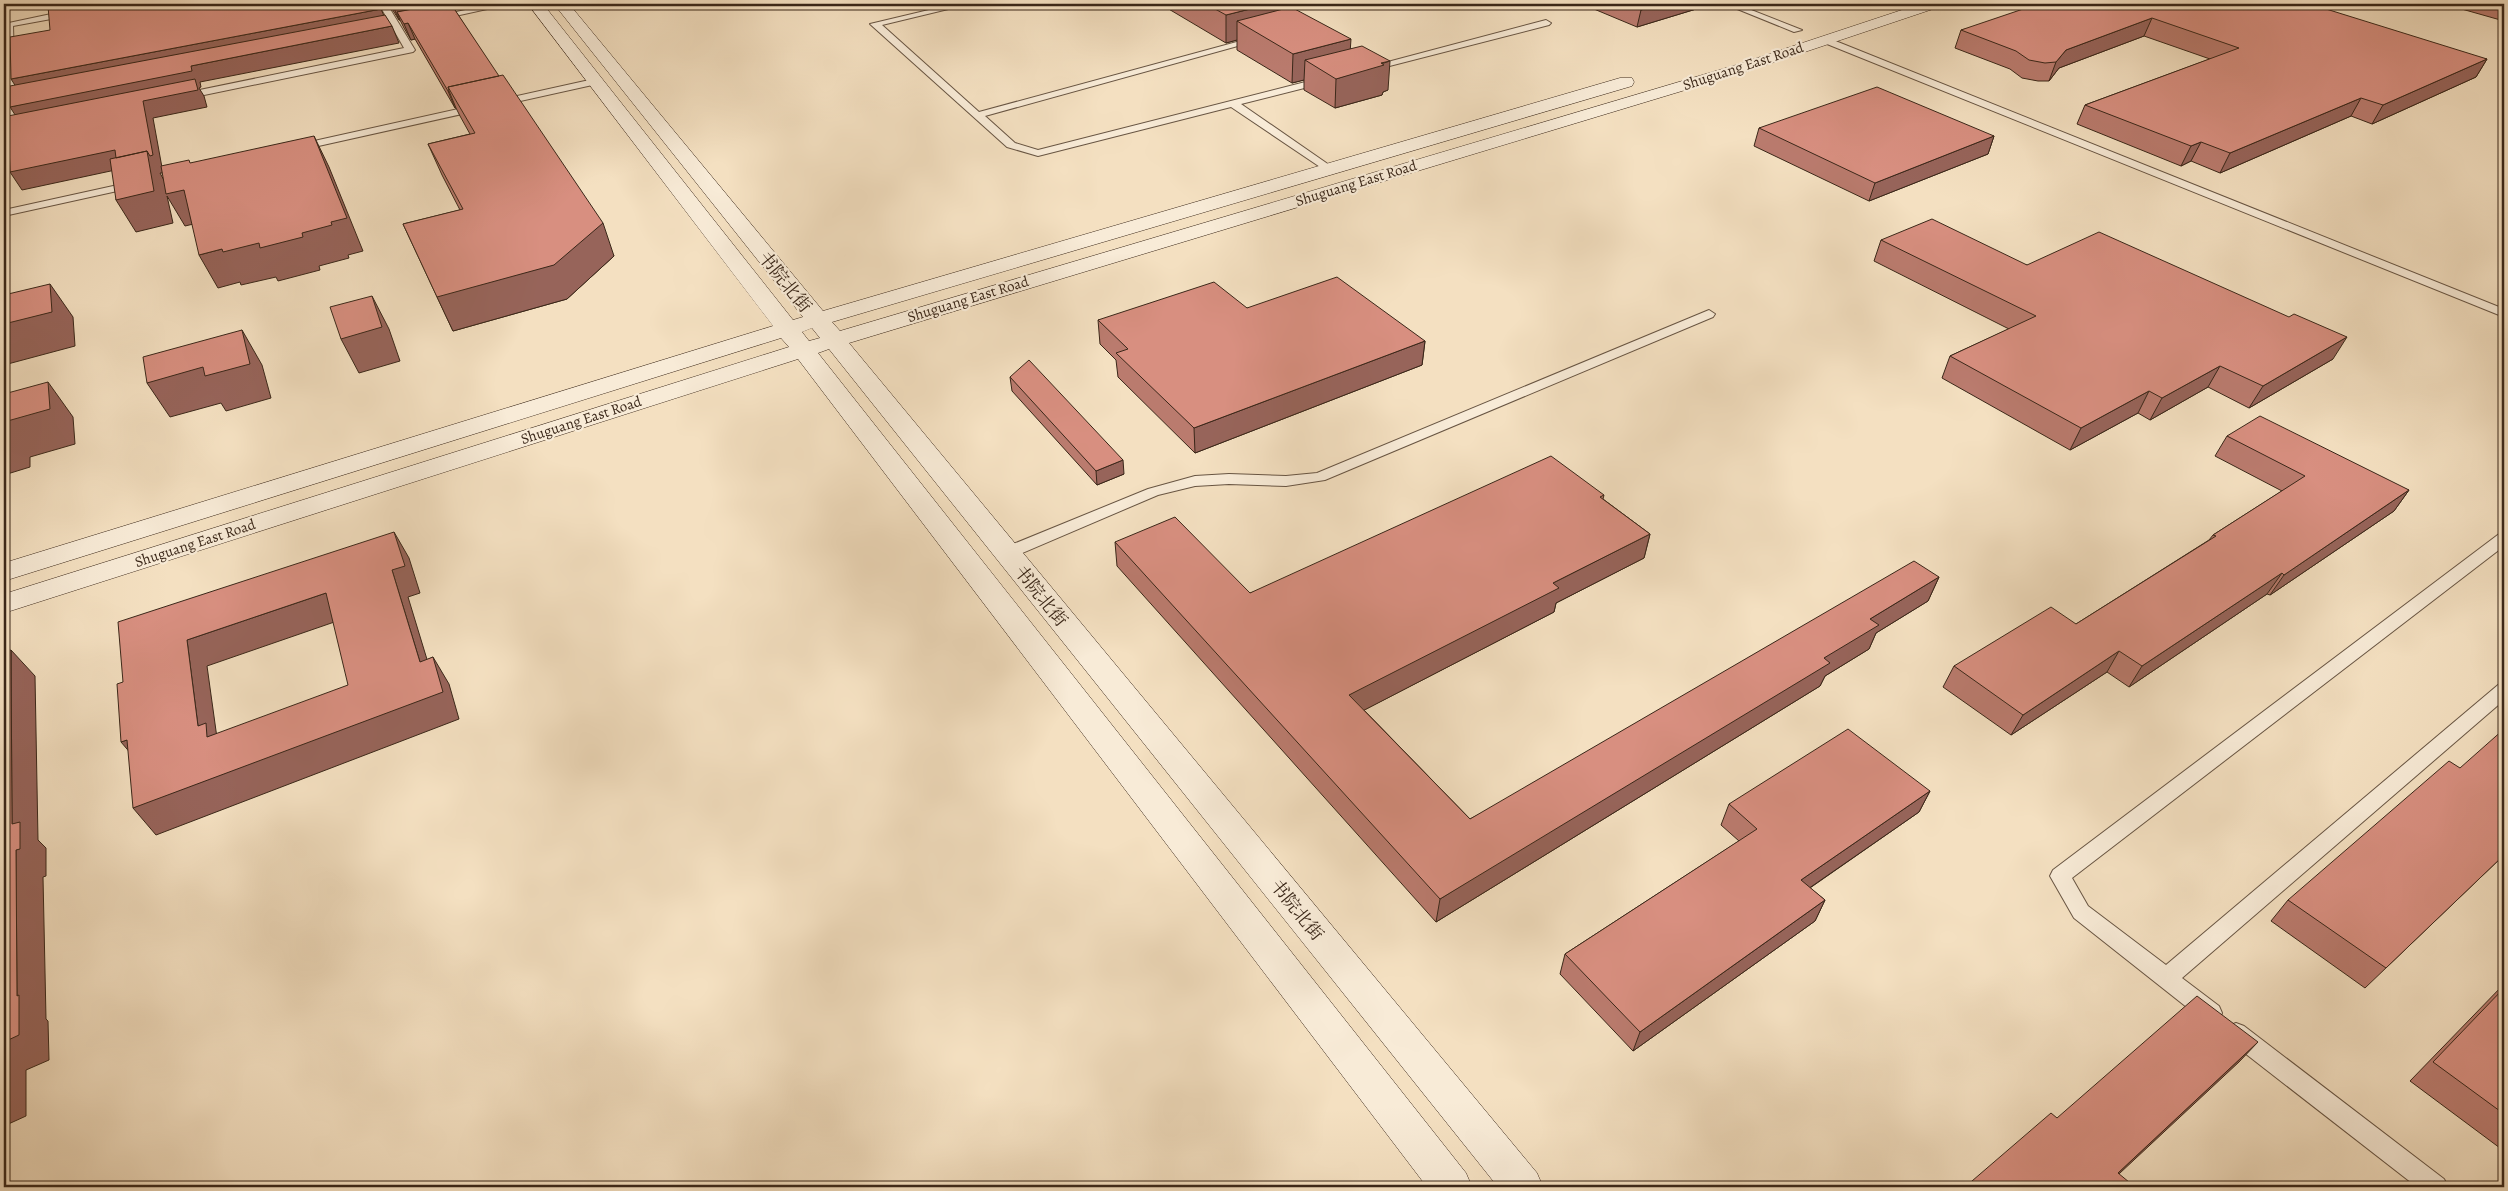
<svg xmlns="http://www.w3.org/2000/svg" width="2508" height="1191" font-family="Alegreya,'Noto Serif SC',serif">
<rect width="100%" height="100%" fill="#f4e0c1"/>
<filter id="stains"><feTurbulence type="fractalNoise" baseFrequency=".004" numOctaves="4"/><feColorMatrix values="0 0 0 0 .2 0 0 0 0 .09 0 0 0 0 .02 0 0 0 .5 -.17"/></filter>
<radialGradient id="worn" r=".72"><stop offset=".6" stop-color="#630" stop-opacity="0"/><stop offset="1" stop-color="#630" stop-opacity=".3"/></radialGradient>
<g fill="none" stroke-linecap="round" stroke-linejoin="round">
<!-- lane casing -->
<g stroke="#685543" stroke-width="2">
<path id="lane" d="M379,4H387L415,50L413,52L180,100L175,97L180,94L404,48Z
M493,4H510L437,20L433,17Z
M954,4H969L882,25L979,112L1255,37L1263,39L985,116L1015,143L1038,150L1325,77L1328,78V82L1241,104L1335,169L1334,171H1326L1231,107L1038,156L1007,147L870,24Z
M1725,4H1736L1802,30L1794,32Z
M70,10L74,13L73,15L13,26L16,127L22,130L17,133H7L4,24Z
M1546,20L1551,23L1549,25L1370,71L1365,68Z
M1822,38H1828L2504,309V317L1822,42Z
M594,79L597,80V84L296,151L291,148L296,145Z
M136,181L140,182V186L4,216V210Z
M1709,310L1715,314L1713,317L1325,480L1286,486L1229,484L1195,486L1158,495L1013,557H1001L999,553L1001,549L1148,489L1195,476L1229,474L1286,476L1317,473Z
M2504,533V546L2072,878L2088,906L2166,965L2498,685L2504,684V700L2182,978L2219,1006L2222,1013L2219,1020L2211,1023L2203,1020L2074,918L2050,876L2053,870L2499,534Z
M2236,1023L2244,1026L2444,1179L2448,1187H2417L2228,1040L2225,1033L2228,1026Z"/>
</g>
<!-- secondary casing -->
<g stroke="#3a2719" stroke-width="1">
<path id="secondary" d="M528,4H543L793,320L803,317L554,4H569L823,311L1620,78H1632L1634,82L1632,86L832,322L840,331L1736,65L1920,4H1941L1939,7L1748,71L849,343L1537,1173L1543,1187H1498L829,349L818,353L1466,1173L1472,1187H1427L798,359L4,613V594L789,347L781,338L4,581V563L773,326ZM812,328L820,338L809,341L802,332Z"/>
</g>
<!-- lane -->
<use href="#lane" fill="#f8ebd7" fill-rule="evenodd"/>
<!-- secondary -->
<use href="#secondary" fill="#f8ebd7" fill-rule="evenodd"/>
</g>
<!-- wall -->
<path fill="#ba7b6e" stroke="#3a2719" d="M389,4H451L614,256L567,299L453,331L403,224L460,210L442,175L428,144L470,134L460,116L456,108H455L415,39L411,40L404,28L400,20H399Z
M1166,4H1281V10L1350,49L1388,90L1383,92L1382,95L1335,108L1304,90V80L1292,83L1237,50V40L1226,43L1167,8Z
M1582,4H1706V6L1637,27Z
M2070,4L2487,59L2476,77L2372,124L2351,116L2220,173L2191,161L2181,166L2077,124L2085,105L2210,59L2144,36L2059,68L2049,81H2038L2022,78L2010,69L1955,48L1961,30L2058,8Z
M2444,4H2504V21Z
M1759,128L1994,136L1988,154L1869,201L1754,146Z
M1881,240L2027,265L2333,359L2249,408L2208,387L2150,420L2138,413L2070,450L1942,378L1950,356L2009,329L1874,261Z
M1247,308L1425,341L1422,365L1195,453L1118,377L1116,360L1100,344L1098,320Z
M1010,377L1124,474L1097,485L1012,391Z
M2227,436L2409,490L2394,511L2270,595L2267,594L2129,687L2107,672L2011,735L1943,687L1954,666L2076,624L2209,540L2213,535L2282,491L2215,456Z
M1604,495L1603,499L1650,534L1644,558L1556,603L1554,612L1364,710L1470,819L1939,577L1928,601L1876,633L1869,649L1825,676L1820,686L1436,922L1117,566L1115,542L1250,593Z
M1930,791L1919,812L1810,888L1825,900L1815,921L1633,1051L1560,974L1565,954L1739,841L1721,825L1729,804Z
M2504,855L2365,988L2271,921L2288,900Z
M2504,984V1151L2410,1081Z"/>
<!-- shaded-wall -->
<path fill="#97645a" stroke="#3a2719" d="M408,4H449L397,12L400,20H399L393,6Z
M1270,4H1281V28L1237,21V40L1226,43V15Z
M1662,4H1706V6L1637,27L1641,10Z
M381,9L387,23L20,93L11,79Z
M2152,18L2144,36L2059,68L2049,81L2056,62L2066,50Z
M408,23L415,39L411,40L404,24Z
M392,26L399,43L200,82L201,87L199,88L204,96L207,107L153,118L163,173H160L165,182L184,190L202,222L185,226L167,196L173,223L136,232L116,200L120,169L22,190L10,172L143,101L21,124L10,107L191,66Z
M1351,39L1349,68L1305,60L1304,80L1292,83L1293,54Z
M2487,59L2476,77L2372,124L2383,105Z
M1390,61L1388,90L1383,92L1382,95L1335,108L1336,79Z
M448,91H449L456,108H455Z
M2361,98L2351,116L2220,173L2230,153Z
M314,136L329,167L363,251L348,255L349,258L319,266L320,270L278,281L276,277L241,285L240,282L218,288L199,255L222,249L302,233L331,222Z
M1994,136L1988,154L1869,201L1875,183Z
M2201,142L2191,161L2181,166L2191,146Z
M603,223L614,256L567,299L453,331L437,297Z
M50,284L73,317L75,346L4,365V324Z
M372,296L389,329L400,361L359,373L341,339Z
M242,330L262,365L271,398L226,411L221,403L170,417L147,383Z
M2347,337L2333,359L2249,408L2263,386Z
M1425,341L1422,365L1195,453L1194,428Z
M2220,366L2208,387L2150,420L2162,398Z
M48,382L73,417L75,444L30,457V467L4,475V422Z
M2149,391L2138,413L2070,450L2081,428Z
M1123,460L1124,474L1097,485L1096,471Z
M2409,490L2394,511L2270,595L2284,575Z
M394,532L409,558L420,593L408,597L436,689L420,662L392,570Z
M1650,534L1644,558L1556,603L1554,612L1347,719L1349,695L1553,583Z
M2282,573L2267,594L2129,687L2142,666Z
M1939,577L1928,601L1876,633L1869,649L1825,676L1820,686L1436,922L1440,899L1824,658L1870,619Z
M326,593L343,619L207,666L217,738L228,764L198,726L187,640Z
M11,650L35,676L38,840L46,848V876L43,877L46,1019L48,1021L49,1060L26,1070V1116L4,1126V1042L17,996L16,850L12,824Z
M2119,651L2107,672L2011,735L2023,715Z
M433,657L449,684L459,719L156,835L133,808Z
M127,740L144,769L121,742Z
M1930,791L1919,812L1792,900L1801,880Z
M1825,900L1815,921L1633,1051L1640,1032Z
M2258,1042L2239,1062L2105,1187L2118,1173Z"/>
<!-- building -->
<path fill="#d88f80" stroke="#3a2719" fill-rule="evenodd" d="M62,4H378L381,9L11,79L10,37L50,30L48,6Z
M392,4H408L393,6Z
M439,4H451L499,76L448,87L449,91H448L408,23L404,24L397,12Z
M1206,4H1270L1226,15Z
M1625,4H1662L1641,10Z
M2038,4H2045L2058,8L2070,4H2310L2487,59L2383,105L2361,98L2230,153L2201,142L2191,146L2085,105L2239,48L2152,18L2066,50L2056,62L2045,63L2029,60L2016,51L1961,30Z
M2488,4H2504V9Z
M1291,7L1351,39L1293,54L1237,21Z
M385,15L392,26L191,66L192,71L10,107V86Z
M1362,46L1390,61L1381,63L1384,65L1336,79L1305,60Z
M503,75L603,223L554,265L437,297L403,224L463,209L428,144L475,133L448,87Z
M195,79L198,90L143,101L153,155L150,156L147,151L116,158L115,150L10,172L8,116Z
M1877,87L1994,136L1875,183L1759,128Z
M314,136L347,218L331,222L332,225L302,233L303,237L260,248L259,243L223,252L222,249L199,255L184,190L166,194L161,166L189,160L190,163Z
M147,151L154,191L116,200L110,159Z
M1932,219L2027,265L2099,232L2289,317L2294,314L2347,337L2263,386L2220,366L2162,398L2149,391L2081,428L1950,356L2036,316L1881,240Z
M1337,277L1425,341L1194,428L1116,353L1128,349L1098,320L1214,282L1247,308Z
M50,284L52,312L4,324V295Z
M372,296L382,327L341,339L330,307Z
M242,330L250,364L205,376L203,367L147,383L143,357Z
M1029,360L1123,460L1096,471L1010,377Z
M48,382L50,409L4,422V394Z
M2260,416L2409,490L2284,575L2282,573L2142,666L2119,651L2023,715L1954,666L2051,607L2076,624L2216,536L2213,535L2305,476L2227,436Z
M1551,456L1604,495L1600,497L1650,534L1553,583L1559,588L1349,695L1470,819L1914,561L1939,577L1870,619L1879,625L1824,658L1830,663L1440,899L1115,542L1175,517L1250,593Z
M394,532L405,566L392,570L420,662L433,657L443,692L133,808L127,740L121,742L117,684L123,682L118,622ZM326,593L348,685L207,737L206,723L198,726L187,640Z
M11,650L12,824L20,822V849L16,850L17,996L19,995V1035L4,1042V652Z
M1848,729L1930,791L1801,880L1825,900L1640,1032L1565,954L1757,829L1729,804Z
M2504,729V855L2386,968L2288,900L2449,761L2460,768Z
M2504,988V1114L2433,1062Z
M2197,996L2258,1042L2118,1173L2135,1187H1965L2051,1113L2057,1118Z"/>
<g text-anchor="middle" dominant-baseline="central" stroke-width="4.5" stroke-linejoin="round" paint-order="stroke">
<!-- far-street labels -->
<g font-size="15" fill="#3a2719" stroke="#f8ebd7">
<text transform="translate(1743 66) rotate(-18)">Shuguang East Road</text>
<text transform="translate(1356 183) rotate(-17)">Shuguang East Road</text>
<text transform="translate(968 299) rotate(-17)">Shuguang East Road</text>
<text transform="translate(581 420) rotate(-18)">Shuguang East Road</text>
<text transform="translate(195 543) rotate(-18)">Shuguang East Road</text>
</g>
<!-- street labels -->
<g font-size="18" fill="#3a2719" stroke="#f8ebd7">
<text transform="translate(785 282) rotate(51)">书院北街</text>
<text transform="translate(1041 596) rotate(51)">书院北街</text>
<text transform="translate(1297 910) rotate(51)">书院北街</text>
</g>
</g>
<!-- margin -->
<rect width="2508" height="1191" fill="none" stroke="#f4e0c1" stroke-width="20"/>
<rect x="5" y="5" width="2498" height="1181" fill="none" stroke="#3a2719" stroke-width="2.5"/>
<rect x="10" y="10" width="2488" height="1171" fill="none" stroke="#3a2719"/>
<rect width="100%" height="100%" filter="url(#stains)"/>
<rect width="100%" height="100%" fill="url(#worn)"/>
</svg>
